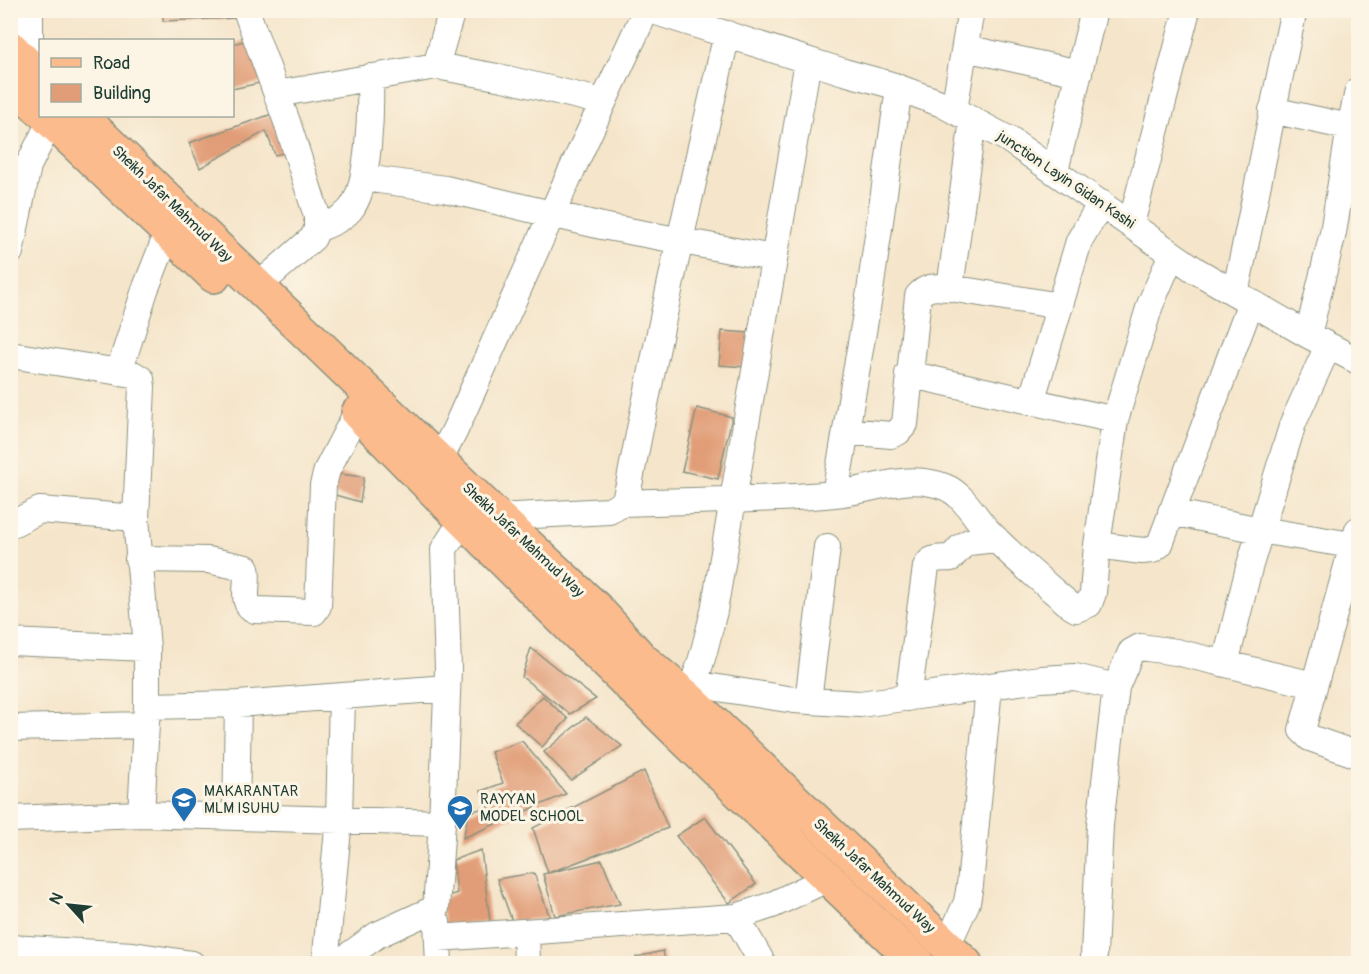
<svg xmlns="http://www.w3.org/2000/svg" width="1369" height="974" font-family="Pangolin,sans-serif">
<rect width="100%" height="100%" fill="#fcf5e5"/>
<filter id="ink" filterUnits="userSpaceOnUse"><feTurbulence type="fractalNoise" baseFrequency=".0167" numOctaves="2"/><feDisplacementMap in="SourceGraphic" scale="12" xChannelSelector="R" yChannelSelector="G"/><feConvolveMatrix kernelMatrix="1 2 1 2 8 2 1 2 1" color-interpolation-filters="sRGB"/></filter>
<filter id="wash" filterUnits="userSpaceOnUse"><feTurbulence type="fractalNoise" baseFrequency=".008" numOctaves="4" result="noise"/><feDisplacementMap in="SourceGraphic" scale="24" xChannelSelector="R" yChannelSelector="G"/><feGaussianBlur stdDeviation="1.35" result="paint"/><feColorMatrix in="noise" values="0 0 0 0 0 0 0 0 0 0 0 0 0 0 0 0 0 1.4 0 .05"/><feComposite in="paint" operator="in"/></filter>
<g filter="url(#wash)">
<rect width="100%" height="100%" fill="#f5e5ca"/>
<g id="blocks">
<!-- building -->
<path fill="#e19d77" d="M163,10H236L238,18L163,21Z
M256,38L264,82L232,89V44Z
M272,114L284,153L275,155L266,131L200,168L189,143Z
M722,331L749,333L746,367L719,365Z
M697,408L732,417L718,479L682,471Z
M331,473L364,477L360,502L328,493Z
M531,648L596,699L570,714L522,677Z
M543,696L568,719L542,747L515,723Z
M586,717L622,746L571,780L544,752Z
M522,741L566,794L463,838L469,812L488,807L481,791L503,783L491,752Z
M644,771L668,828L548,873L602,860L620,904L555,916L543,874L548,873L533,828Z
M705,817L756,884L729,903L676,836Z
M481,850L490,922L445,925L441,899L457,893L453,860Z
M534,873L550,918L512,921L497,879Z
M663,951L666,964H638L636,957Z"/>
</g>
</g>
<g filter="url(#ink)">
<use href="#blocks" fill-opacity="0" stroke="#8a917f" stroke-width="1.5"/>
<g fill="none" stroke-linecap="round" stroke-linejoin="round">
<!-- minor casing -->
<g stroke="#8a917f" stroke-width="28">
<path id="minor" d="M246,10L287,122L317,216V229L313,238L258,286
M650,10L844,72L888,84L940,103L1008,139L1195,270L1308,335L1358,361
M965,48L1079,73
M436,66L452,10
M30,67V10
M277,94L436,66L503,78L603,102
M954,110L971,10
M1272,110L1358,129
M1055,171L1094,10
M364,178L445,189L602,226L773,258
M1131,224L1187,10
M317,229C329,224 341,220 350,210C370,187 371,108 370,77
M10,252L28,166L51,120
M950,288L973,120
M1235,293C1256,199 1273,104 1294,10
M1308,335L1333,233L1350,127L1358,91
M10,355L133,374L141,379L142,387L136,518L147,648V706L141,814
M119,372L145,290L168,232
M908,374L1115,420
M1031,402L1079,241L1101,203
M846,431L891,435L898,432L905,424L918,296C927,285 937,287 950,288L1060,306
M439,461L455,430L564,187L646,10
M835,494L870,291L899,88
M624,503C694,500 764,501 834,494C872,491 907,472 945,487C963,494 974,516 986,529C1012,557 1042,581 1071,606L1076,609L1089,604L1093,593L1097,545L1115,420L1150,305L1172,254
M1171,512L1260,530L1358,546
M497,517L609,511L624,503L629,485C658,334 692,184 727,34
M10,525L40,510L136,518
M1358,530L1353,545L1302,730L1310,738L1358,755
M1097,545L1142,551L1152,550L1160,544L1251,302
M138,559L208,560L246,568C250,582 239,604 255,610L314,612L318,606L323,485L327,470L357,412
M10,642L147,648
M1225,664L1249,568L1293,423L1328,346
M693,684L794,700L860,704L1041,679L1075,677L1116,687
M908,698L926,567C931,556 940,559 951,558L961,547L969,542L996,539
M808,701L827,547
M147,706L238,704L447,688
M675,710C700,683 705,645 714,611L808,61
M10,728L146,725
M236,816L238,704
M10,819L141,814L442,823
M736,917L763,964
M437,922L439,964
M526,932L527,964
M438,938L736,917L772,905L829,878
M947,946L967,902L970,885L989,687
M10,948L133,955L192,964
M1094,955L1100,825L1116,687L1131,652L1140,647L1176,652L1314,685
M325,964L339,819L342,696
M337,964L377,935L436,908L442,823L448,669L444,549L453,535L467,524"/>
</g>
<!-- primary casing -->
<g stroke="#8a917f" stroke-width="36">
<path id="primary" d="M10,47L40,77
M10,81L40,110
M46,116L214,276
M81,116L487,507L596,608L643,660L687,697L966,964
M358,413C540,601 728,783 918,964"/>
</g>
<!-- minor -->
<use href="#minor" stroke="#fff" stroke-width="26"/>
<!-- primary -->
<use href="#primary" stroke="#fbbb8c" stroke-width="33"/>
</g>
</g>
<!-- icons -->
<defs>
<g id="school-pin" transform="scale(1.35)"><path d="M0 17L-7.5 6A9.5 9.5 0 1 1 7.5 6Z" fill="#1f6fb2" stroke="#fcf5e5"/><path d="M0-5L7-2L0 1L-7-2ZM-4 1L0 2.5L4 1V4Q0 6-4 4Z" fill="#fff"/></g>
</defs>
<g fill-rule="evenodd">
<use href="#school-pin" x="184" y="800"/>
<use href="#school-pin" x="460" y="808"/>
</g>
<g text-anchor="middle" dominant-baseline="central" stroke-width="6" stroke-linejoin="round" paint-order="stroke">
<!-- street labels -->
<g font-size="15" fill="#1f3d34" stroke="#fcf5e5">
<text transform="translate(1066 180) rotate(34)">junction Layin Gidan Kashi</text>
<text transform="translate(172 204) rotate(44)">Sheikh Jafar Mahmud Way</text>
<text transform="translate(523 540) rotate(43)">Sheikh Jafar Mahmud Way</text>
<text transform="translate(874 876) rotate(43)">Sheikh Jafar Mahmud Way</text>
</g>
<!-- poi labels -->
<g font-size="15" fill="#1f3d34" stroke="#fcf5e5" text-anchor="start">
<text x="204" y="791">MAKARANTAR<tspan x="204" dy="17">MLM ISUHU</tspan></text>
<text x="480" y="799">RAYYAN<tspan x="480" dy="17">MODEL SCHOOL</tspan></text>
</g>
</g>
<!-- margin -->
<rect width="1369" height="974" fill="none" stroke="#fcf5e5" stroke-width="36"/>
<!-- legend -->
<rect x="39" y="39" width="195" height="78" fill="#fcf5e5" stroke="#a4ab9e" stroke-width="1.5"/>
<rect x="51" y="58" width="30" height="9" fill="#fbbb8c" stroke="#a4ab9e" stroke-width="1.5"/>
<text x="93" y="69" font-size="18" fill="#1f3d34">Road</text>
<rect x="51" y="84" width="30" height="18" fill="#e19d77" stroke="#a4ab9e" stroke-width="1.5"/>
<text x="93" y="99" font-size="18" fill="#1f3d34">Building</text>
<!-- north arrow -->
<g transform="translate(69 905) rotate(297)" stroke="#fcf5e5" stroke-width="4.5" paint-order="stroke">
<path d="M0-4.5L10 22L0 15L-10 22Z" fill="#1f3d34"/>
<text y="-9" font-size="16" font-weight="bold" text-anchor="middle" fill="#1f3d34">N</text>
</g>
</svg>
